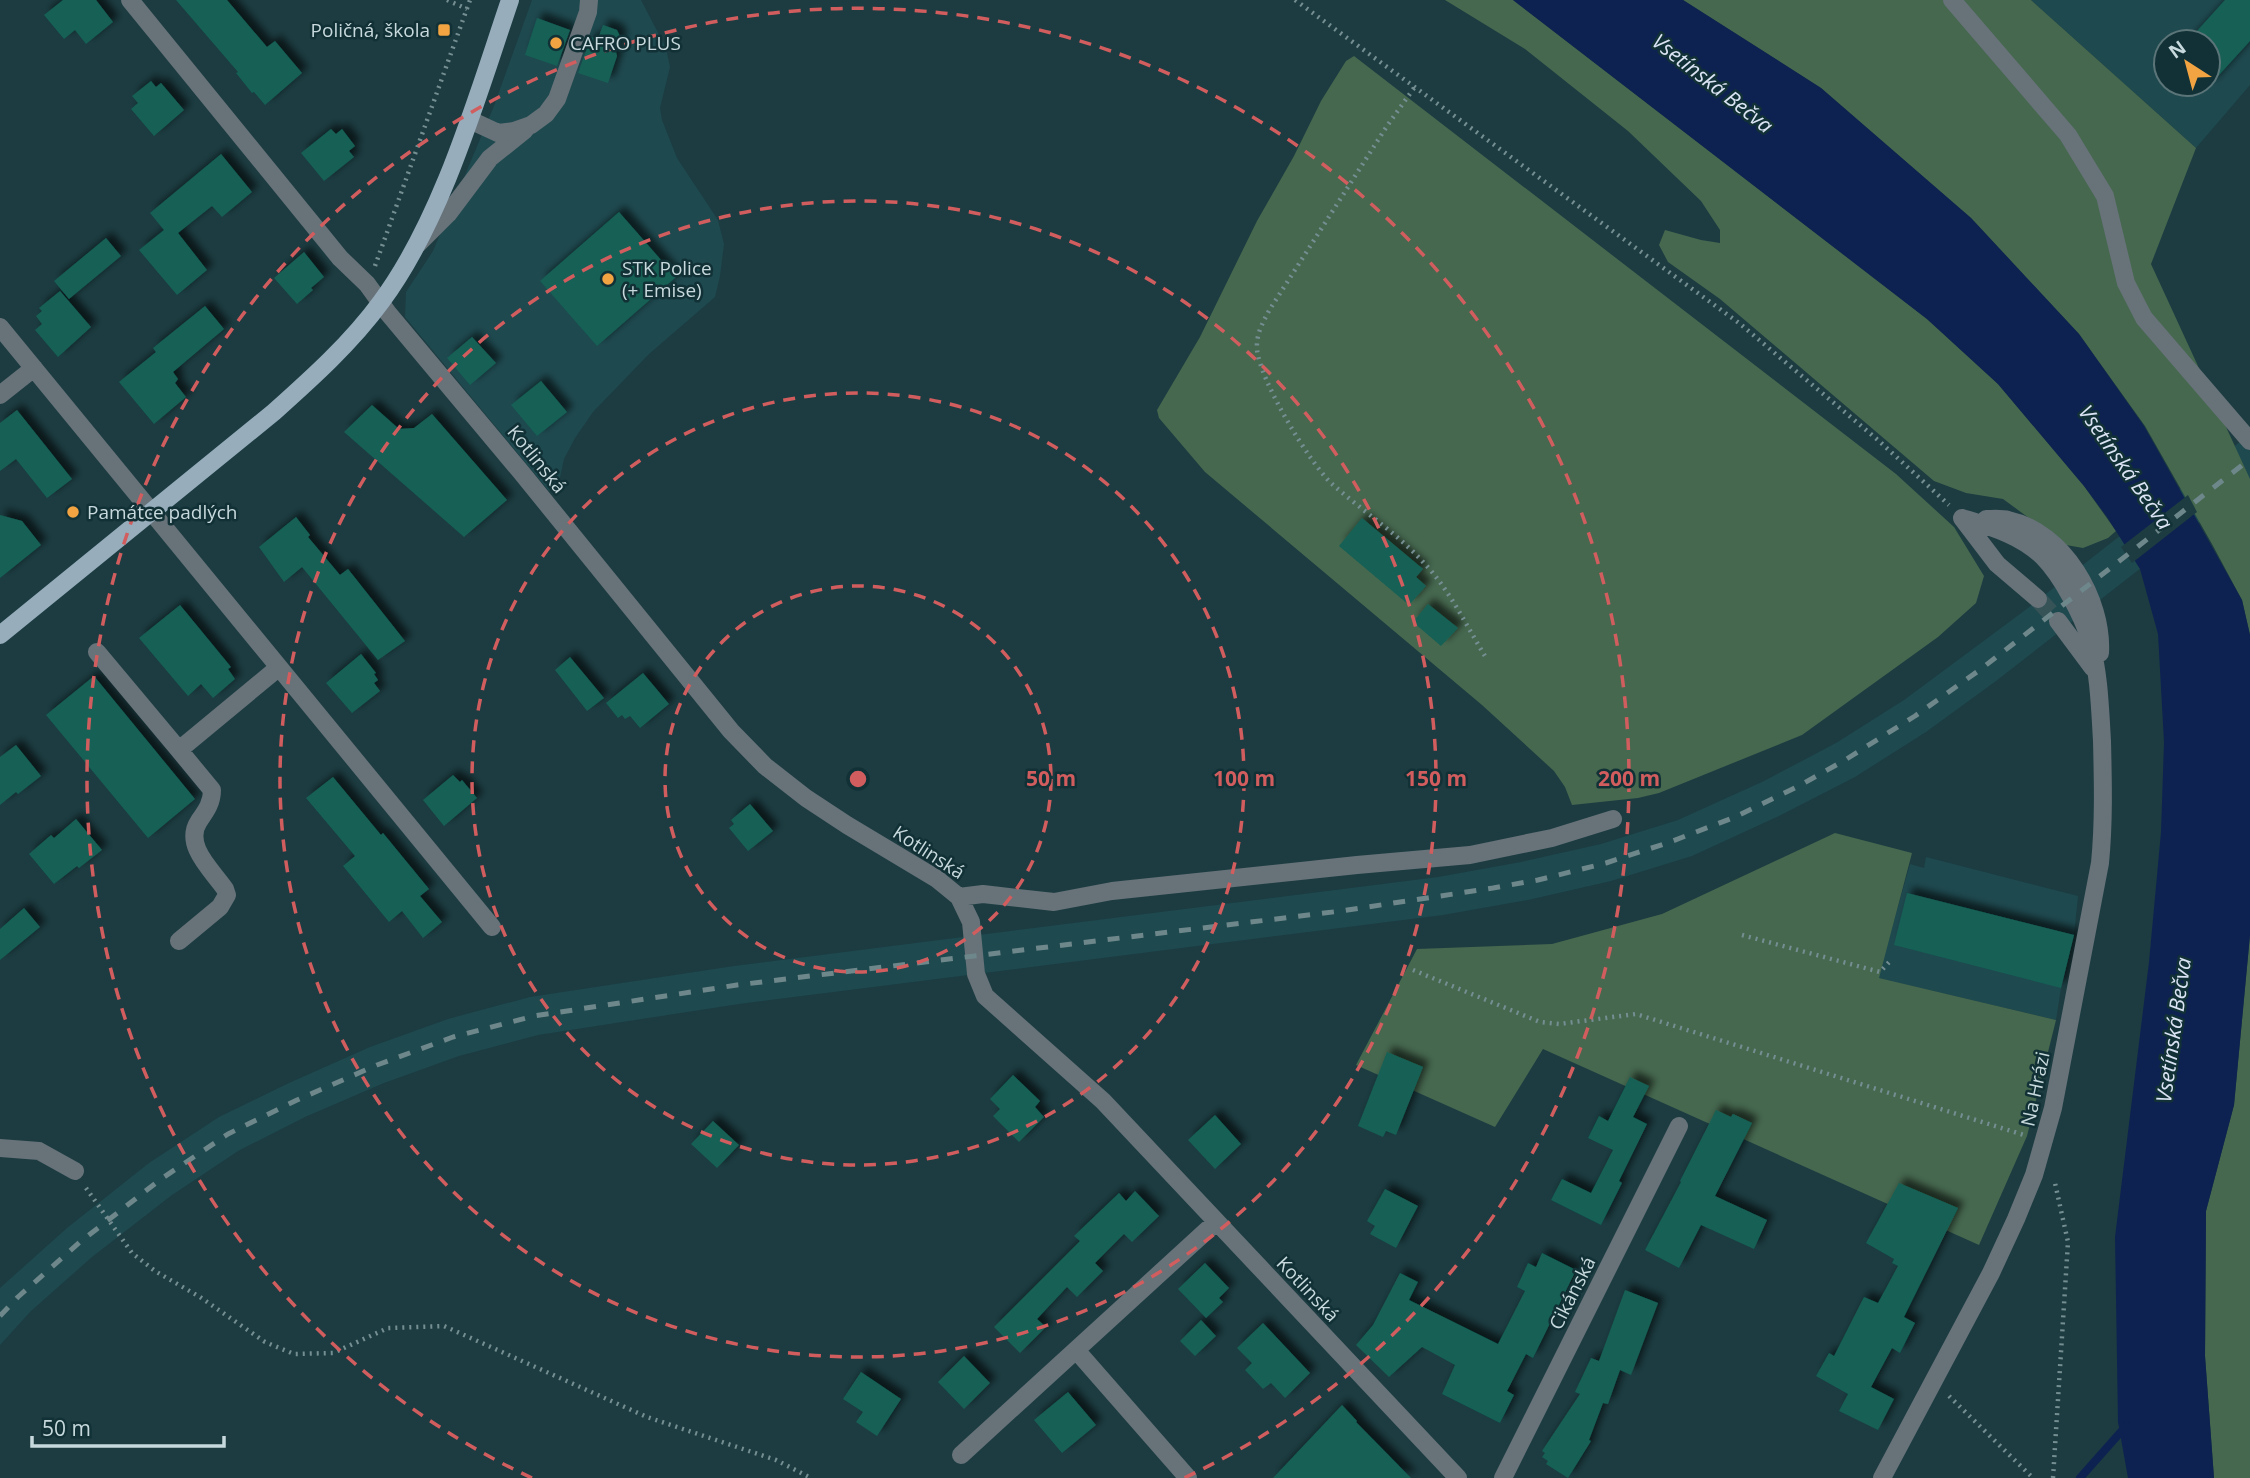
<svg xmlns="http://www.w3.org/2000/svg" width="2250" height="1478" font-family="'Open Sans',sans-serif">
<defs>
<filter id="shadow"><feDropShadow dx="6" dy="-6" stdDeviation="3.5" flood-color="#0009"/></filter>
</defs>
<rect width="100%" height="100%" fill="#1c3c41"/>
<!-- built -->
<path fill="#1e494f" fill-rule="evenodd" d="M532,0H641L666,48L670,67L660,108L662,120L677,158L718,220L724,244L720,276L715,297L649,354L593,412L575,438L564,459L559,482L549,491L405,317L406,292L433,251L494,106Z
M2031,0H2250V85L2196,148ZM2166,42H2208V84H2166Z
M2250,434V483L1996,681L1926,732L1855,777L1781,815L1692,856L1611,881L1528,900L1443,915L739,1004L538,1035L459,1056L384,1083L305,1117L238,1151L172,1195L92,1257L31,1311L0,1345V1288L67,1228L149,1163L219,1117L289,1083L370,1047L448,1019L530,997L734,966L1438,877L1521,862L1601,844L1678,820L1764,781L1836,743L1904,700L2028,608Z
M1926,857L2078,896L2074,935L2061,988L2056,1020L1878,978L1910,864L1924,868Z"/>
<!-- green -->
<path fill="#46684f" d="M1445,0H1513L1927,319L1998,384L2084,486L2116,531L2108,538L2083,548L2066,545L2003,499L1966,493L1934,481L1720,299L1668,262L1659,245L1665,230L1701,240L1720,243V230L1701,201L1628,131L1525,49Z
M1683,0H2031L2196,148L2151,264L2250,479V635L2242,600L2212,544L2145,426L2079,334L1971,218L1821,88Z
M1354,56L1896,474L1954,527L1984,576L1976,603L1938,637L1802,735L1659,793L1638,798L1572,805L1565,787L1554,771L1482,705L1205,472L1159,418L1157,410L1200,337L1257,221L1294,156L1321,101L1346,61Z
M1835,833L1912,853L1879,978L2056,1020L2027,1136L1979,1245L1543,1049L1495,1127L1356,1065L1417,949L1552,944L1662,914Z
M2250,935V1478H2214L2205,1356L2206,1211L2234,1105Z"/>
<!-- water -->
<path fill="#0e2251" d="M1513,0H1683L1821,88L1971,218L2079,334L2144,426L2242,600L2250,635V935L2234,1105L2206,1211L2205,1356L2214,1478H2128L2118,1422L2115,1237L2149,962L2161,832L2164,742L2158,634L2140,569L2107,517L2084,486L1998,384L1927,319Z"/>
<!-- pier -->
<path fill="#1c3c41" d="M2188,495L2197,512L2132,563L2121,547Z"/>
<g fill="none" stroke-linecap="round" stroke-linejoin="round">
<!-- stream -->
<path stroke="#0e2251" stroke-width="8" d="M2080,1478L2127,1425"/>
</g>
<!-- building -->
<path fill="#156055" filter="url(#shadow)" d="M63,0H96L113,22L86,44L75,30L64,39L44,15Z
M176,0H227L267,47L275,41L302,73L265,105L254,92L252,93L236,73L238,72Z
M2225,0H2250V41L2208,87V42H2187Z
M537,18L570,30L557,66L525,55Z
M603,25L617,30L621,38L616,52L617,56L608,83L578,73L591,37L598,39Z
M151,81L156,87L161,83L184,110L154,136L131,109L138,103L132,96Z
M331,129L336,134L342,129L355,146L349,151L354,157L324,181L301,153Z
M221,154L252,192L222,217L212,206L178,233L207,270L177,295L139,250L164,230L150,213Z
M619,212L676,277L597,346L540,281Z
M106,238L121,256L69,299L54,281Z
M304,252L324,277L311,288L313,290L297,304L274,278Z
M60,291L91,327L58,357L35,330L42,324L36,316L42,311L39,308Z
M205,306L224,329L173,372L178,379L175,383L186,397L154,424L119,382L156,352L153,348Z
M472,337L496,363L470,385L447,358Z
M541,381L567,412L537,436L511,405Z
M372,405L399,429L414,428L432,414L507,500L464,537L344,432Z
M17,410L72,479L47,498L16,459L0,471V423Z
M0,515L22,521L41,545L0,578Z
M296,517L310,535L308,537L340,575L348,569L405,641L378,660L302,567L284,582L259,547Z
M1362,518L1423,569L1416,577L1426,586L1409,605L1339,546Z
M1428,604L1458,628L1441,646L1413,622Z
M180,605L231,667L228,669L235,679L213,698L201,684L188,696L139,638Z
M361,654L376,673L374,674L378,680L374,683L380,691L352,713L326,683Z
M570,657L604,698L587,711L555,670Z
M643,673L669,704L640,728L630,716L625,719L622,715L618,718L606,703Z
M94,676L195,799L148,838L46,715Z
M16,745L41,776L18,794L16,792L0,805V757Z
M453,775L460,782L462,780L477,798L444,826L423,800Z
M333,777L381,835L383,833L429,889L420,896L442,922L423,938L402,911L389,922L343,866L355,856L306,798Z
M750,804L773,831L748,851L729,828L734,824L731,820Z
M76,819L102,850L79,868L77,866L54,884L29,854L51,835L54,838Z
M1907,893L2074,935L2061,988L1894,945Z
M24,908L40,927L0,960V929Z
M1387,1052L1423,1067L1396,1135L1386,1131L1383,1137L1358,1126Z
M1013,1075L1040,1101L1035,1107L1044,1117L1019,1142L993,1116L1000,1109L990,1099Z
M1630,1077L1649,1086L1633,1117L1647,1124L1619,1181L1622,1183L1601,1225L1551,1200L1562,1179L1591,1193L1613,1150L1588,1138L1599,1116L1608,1121Z
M1716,1110L1731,1117L1733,1114L1752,1123L1715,1196L1767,1220L1754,1249L1701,1225L1679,1268L1645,1250L1681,1182L1680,1181Z
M1215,1115L1241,1144L1215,1169L1188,1140Z
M713,1121L739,1145L717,1168L691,1144Z
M1899,1183L1958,1208L1904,1317L1915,1323L1900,1353L1892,1348L1871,1387L1894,1399L1878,1430L1839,1411L1848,1394L1816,1376L1829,1353L1834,1356L1864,1297L1878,1303L1898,1266L1892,1263L1894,1259L1866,1243Z
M1385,1189L1418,1206L1396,1248L1370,1234L1375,1226L1367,1221Z
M1135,1191L1159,1216L1132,1242L1124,1234L1095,1263L1103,1271L1077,1297L1067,1287L1037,1319L1046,1327L1020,1353L994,1327L1080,1241L1074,1236L1119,1193L1126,1201Z
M1542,1253L1576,1270L1533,1358L1526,1354L1507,1391L1514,1395L1500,1423L1442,1394L1455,1365L1422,1347L1389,1377L1356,1345L1373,1325L1400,1273L1418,1282L1409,1300L1498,1344L1525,1291L1517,1287L1528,1263L1536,1267Z
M1205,1263L1229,1288L1219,1298L1223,1302L1206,1318L1178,1289Z
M1625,1290L1658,1303L1631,1375L1620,1370L1608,1404L1603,1403L1589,1440L1591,1441L1568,1478L1546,1464L1548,1461L1542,1457L1545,1453L1542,1451L1580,1394L1575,1392L1591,1358L1599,1361Z
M1201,1320L1216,1336L1195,1356L1180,1341Z
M1263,1323L1310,1373L1285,1398L1271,1383L1263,1389L1245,1370L1252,1363L1237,1348Z
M964,1356L990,1383L964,1409L938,1382Z
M861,1372L901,1399L877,1436L856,1422L863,1412L843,1399Z
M1068,1392L1096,1425L1062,1453L1034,1420Z
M1342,1405L1357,1421L1356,1422L1411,1478H1273Z"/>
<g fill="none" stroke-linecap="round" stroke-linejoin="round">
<!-- minor-tunnel -->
<path stroke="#365458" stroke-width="18" stroke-dasharray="18 9" stroke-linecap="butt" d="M2038,599L2058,621"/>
<!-- path -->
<path stroke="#758e92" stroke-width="4.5" stroke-dasharray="2 5" stroke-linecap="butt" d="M447,0L467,9
M1295,0L1739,323L1879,441L1949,505
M1414,88L1387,126L1270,309C1263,322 1256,334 1257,349C1259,379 1309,462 1331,483C1361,510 1397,533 1424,563C1449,589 1466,625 1485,656
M375,266L470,0
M1742,935L1880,972L1892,959
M1413,970L1540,1022L1559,1024L1636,1014L2024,1135
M86,1188L132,1253L155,1271L200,1297L265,1342L294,1354L333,1353L388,1328L444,1326L647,1417L776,1460L811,1478
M1949,1396L2033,1478
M2053,1478L2068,1242L2055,1183"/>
<!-- minor -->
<path stroke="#677279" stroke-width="18" d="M130,0L340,258L367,284L388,313L521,472L731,731L765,766L806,798L847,825L937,879L959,897L971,922L976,974L985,996L1103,1101L1458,1478
M1952,0L2068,135L2105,196L2126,283L2144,318L2250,441
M470,120L498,133L514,131L531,125L546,114L557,99L588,12L589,0
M418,244L448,214L490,158L525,130
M0,327L492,927
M0,395L34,368
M1962,518L1997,564L2038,599
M1986,519C1993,519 2001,518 2008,520C2064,532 2103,600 2100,653
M2058,621L2093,668
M97,652L179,750L278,668
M179,750L212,790C212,803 206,811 199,821C183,845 212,870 225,889L227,895L220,907L179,941
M959,897L983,894L1054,902L1112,891L1357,865L1470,855L1552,838L1613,819
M0,1148L39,1151L75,1171
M1076,1350L1188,1478
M961,1455L1216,1222
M1503,1478L1679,1126
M1882,1478L1991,1273L2016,1219L2034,1175L2053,1108L2100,863C2104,822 2103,782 2102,741C2100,707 2099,673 2090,640C2083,616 2061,575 2043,557C2021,535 1991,527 1962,518"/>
<!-- major -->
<path stroke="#97adbc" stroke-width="18" d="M0,635L274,412C312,378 351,343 381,302C442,220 477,97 510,0"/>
<!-- rail -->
<path stroke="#6e878b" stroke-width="5" stroke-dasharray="12 12" stroke-linecap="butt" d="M0,1316L18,1297L80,1242L161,1179L228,1134L297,1100L377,1065L453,1037L534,1016L737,985L1341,911L1493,888L1538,880L1606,863L1670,842L1735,817L1797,787L1845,760L1915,716L1981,669L2250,459"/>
</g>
<!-- distance rings -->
<g fill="none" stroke="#d25d5e" stroke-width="3.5" stroke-dasharray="12 9">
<circle cx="858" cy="779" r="193"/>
<circle cx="858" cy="779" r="386"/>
<circle cx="858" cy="779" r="578"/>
<path d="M532 1478A771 771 0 1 1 1184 1478"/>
</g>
<!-- markers -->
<g fill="#f3a442" stroke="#113136" stroke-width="2.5">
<rect x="437" y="23" width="14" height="14" rx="3.5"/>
<circle cx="556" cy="43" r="7"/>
<circle cx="608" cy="279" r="7"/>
<circle cx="73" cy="512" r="7"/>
</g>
<g text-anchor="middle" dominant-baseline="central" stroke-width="5" stroke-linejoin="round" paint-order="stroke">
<!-- poi labels -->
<g font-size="19" fill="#c7d9dc" stroke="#113136" text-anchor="start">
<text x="430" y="30" text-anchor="end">Poličná, škola</text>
<text x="570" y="43">CAFRO PLUS</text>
<text x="622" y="268">STK Police<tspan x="622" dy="22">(+ Emise)</tspan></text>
<text x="87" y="512">Památce padlých</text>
</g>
<!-- street labels -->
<g font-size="19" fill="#c7d9dc" stroke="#113136">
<text transform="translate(537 459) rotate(51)">Kotlinská</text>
<text transform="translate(929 852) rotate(33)">Kotlinská</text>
<text transform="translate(2035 1089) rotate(-78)">Na Hrázi</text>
<text transform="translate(1308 1289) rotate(47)">Kotlinská</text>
<text transform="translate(1572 1293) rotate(-63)">Cikánská</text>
</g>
<!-- water labels -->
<g font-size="21" font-style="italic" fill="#dbe4f4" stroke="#113136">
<text transform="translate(1713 83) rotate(38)">Vsetínská Bečva</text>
<text transform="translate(2126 467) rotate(55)">Vsetínská Bečva</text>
<text transform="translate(2173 1030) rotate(-82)">Vsetínská Bečva</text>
</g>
</g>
<circle cx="858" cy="779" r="10" fill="#d25d5e" stroke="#113136" stroke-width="3.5"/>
<g font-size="21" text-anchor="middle" font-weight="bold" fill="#d25d5e" stroke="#113136" stroke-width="5" stroke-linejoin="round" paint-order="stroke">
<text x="1051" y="786">50 m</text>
<text x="1244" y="786">100 m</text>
<text x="1436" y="786">150 m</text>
<text x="1629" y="786">200 m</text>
</g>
<!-- north arrow -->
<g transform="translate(2187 63) rotate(324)"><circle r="33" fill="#113136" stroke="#5a7478" stroke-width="2"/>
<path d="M0-5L12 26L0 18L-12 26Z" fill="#f3a442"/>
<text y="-10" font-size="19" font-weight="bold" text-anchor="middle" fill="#c7d9dc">N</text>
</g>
<!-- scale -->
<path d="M32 1436v10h192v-10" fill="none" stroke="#c7d9dc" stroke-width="3.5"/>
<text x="42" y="1436" font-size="21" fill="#c7d9dc" stroke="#113136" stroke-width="5" paint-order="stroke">50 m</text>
</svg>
